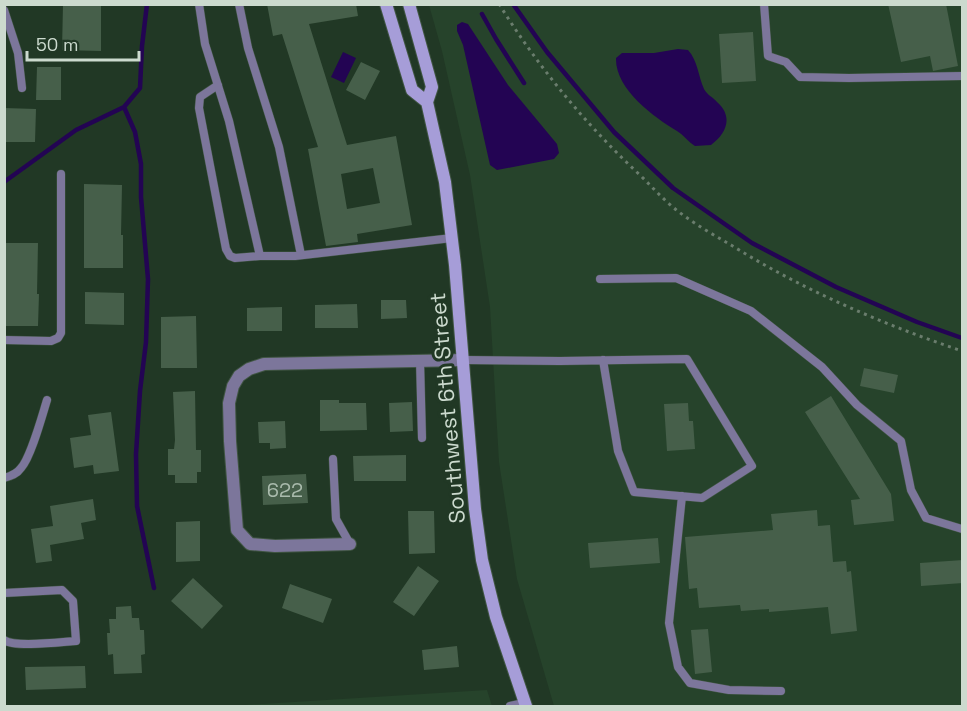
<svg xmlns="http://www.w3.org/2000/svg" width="967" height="711" font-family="'Space Grotesk',sans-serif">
<rect width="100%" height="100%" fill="#213825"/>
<!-- built -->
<path fill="#26432b" d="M429,5H962V706H554L517,579L499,462L490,307L470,175L442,51Z
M487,690L492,706H228Z"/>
<!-- water -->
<path fill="#230453" d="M462,22L468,24L508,85L557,144L559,153L554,159L497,170L490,165L463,45L457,31V25Z
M678,49L688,50C698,61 698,76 704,89C707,95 713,97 717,102C734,117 726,134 711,145L695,146C688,142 684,135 677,131C654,117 615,89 616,58L622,53H654Z
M343,52L356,58L344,83L331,77Z"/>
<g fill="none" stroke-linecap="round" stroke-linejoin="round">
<!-- stream -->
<path stroke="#230453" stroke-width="4.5" d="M513,4L547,52L614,132L673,188L752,243L836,287L917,322L962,338
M482,14L496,39L524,83
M124,107L135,132L141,164V197L148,279L146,342L140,391L136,454L137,506L154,588
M4,182L76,130L124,107L140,88L142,46L147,4"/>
</g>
<!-- building -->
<path fill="#465f4a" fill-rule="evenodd" d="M63,4H101V51L62,50Z
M267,4H356L358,16L309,24L347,145L396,136L412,225L357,234L358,242L326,246L308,149L318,147L282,34L273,36ZM373,168L380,203L347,209L341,174Z
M888,4H946L958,66L933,71L930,56L901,62Z
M753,32L756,81L722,83L719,34Z
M361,62L380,71L365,100L346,90Z
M37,67H61V100H36Z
M4,108L36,109L35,142H4Z
M84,184L122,185L121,235H123V268H84Z
M4,243H38L37,294H39L38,326H4Z
M85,292L124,293V325L85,324Z
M381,300H406L407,318L381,319Z
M357,304L358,328H315V305Z
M282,307V331H247V308Z
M196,316L197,368H161V317Z
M864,368L898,375L894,393L860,386Z
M195,391L196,450H201V472H197V483H175V475H168V449H174L175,440L173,392Z
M831,396L891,494L894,521L854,525L851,500L860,499L805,412Z
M320,400H339V403H366L367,430L320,431Z
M412,402L413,431L390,432L389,403Z
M688,403L689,421H693L695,449L667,451L664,404Z
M111,412L119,471L94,474L93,465L74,468L70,438L91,435L88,415Z
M285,421L286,448L270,449V443H259L258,422Z
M406,455V481H354L353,456Z
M306,474L308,503L263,505L262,476Z
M93,499L96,520L81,523L84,539L50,545L52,561L36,563L31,529L53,526L50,506Z
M817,510L818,526L830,525L833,562L846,561L847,572L851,571L857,631L831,634L828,607L769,612V609L741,611L740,605L699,608L697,588L689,589L685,537L773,530L771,514Z
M408,511H434L435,553L409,554Z
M200,521V561L176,562V522Z
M658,538L660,563L590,568L588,543Z
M963,560V583L921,586L920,563Z
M418,566L439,581L414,616L393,602Z
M193,578L223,606L202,629L171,601Z
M290,584L332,599L323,623L282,608Z
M131,606L132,618H139L140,630H144L145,654L141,655L142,673L114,674L113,654L108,655L107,633H110L109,619H116V607Z
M708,629L712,672L695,674L691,630Z
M457,646L459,667L424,670L422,650Z
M85,666L86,688L26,690L25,667Z"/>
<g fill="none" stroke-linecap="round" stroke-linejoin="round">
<!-- lane casing -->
<g stroke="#405543" stroke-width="9">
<path id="lane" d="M199,4L205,44L229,121L260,256H295L452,238
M239,4L248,48L279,147L301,255
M764,4L768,56L786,62L800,77L849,78L962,76
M4,10L18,53L22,88
M218,85L200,97L199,108L226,249L230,256L235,258L260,256
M600,279L676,278L751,311L822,367L857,405L901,441L911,490L926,518L962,529
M4,340L51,341L58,338L61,333V174
M420,360L422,438
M464,360L560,361L687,359L752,466L702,498L634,492L618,451L603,360
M333,459L336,519L350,544
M4,478C11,476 17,474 21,468C31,457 42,416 47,400
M682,496L669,623L678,667L690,683L729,690L781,691
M4,593L62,590L73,601L76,641C61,642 15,648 4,640
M510,706L524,703"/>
</g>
<!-- street casing -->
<g stroke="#405543" stroke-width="14">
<path id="street" d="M350,544L275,546L250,544L237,530L230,441L229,403L233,386L239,376L249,369L264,364L464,360"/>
</g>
<!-- secondary casing -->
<g stroke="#405543" stroke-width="14">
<path id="secondary" d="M386,4L412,90L427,102
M409,4L432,87L427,102L445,182L455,265L475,509L482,560L496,617L526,706"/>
</g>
<!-- path -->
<path stroke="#6a7d6d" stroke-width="3" stroke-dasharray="3 4.5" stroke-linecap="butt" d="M499,4C539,68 586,125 641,176C652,187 662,198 674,208C691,222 712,234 731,245C803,290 882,324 962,351"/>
<!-- lane -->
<use href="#lane" stroke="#7c769b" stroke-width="8"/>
<!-- street -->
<use href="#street" stroke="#7c769b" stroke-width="12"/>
<!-- secondary -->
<use href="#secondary" stroke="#a69dd8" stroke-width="12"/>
</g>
<g text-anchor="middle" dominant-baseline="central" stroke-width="6" stroke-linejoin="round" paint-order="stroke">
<!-- number labels -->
<g font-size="20" fill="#aabbad">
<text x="285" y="490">622</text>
</g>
<!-- street labels -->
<g font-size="22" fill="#ccdace" stroke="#213825">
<text transform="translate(447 408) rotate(-95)">Southwest 6th Street</text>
</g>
</g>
<!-- border -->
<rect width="967" height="711" fill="none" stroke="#ccdace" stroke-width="12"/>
<!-- scale -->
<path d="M27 51v9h112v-9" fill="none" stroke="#ccdace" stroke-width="3"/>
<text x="36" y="51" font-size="18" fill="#ccdace" stroke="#213825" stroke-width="4.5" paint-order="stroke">50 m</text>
</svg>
